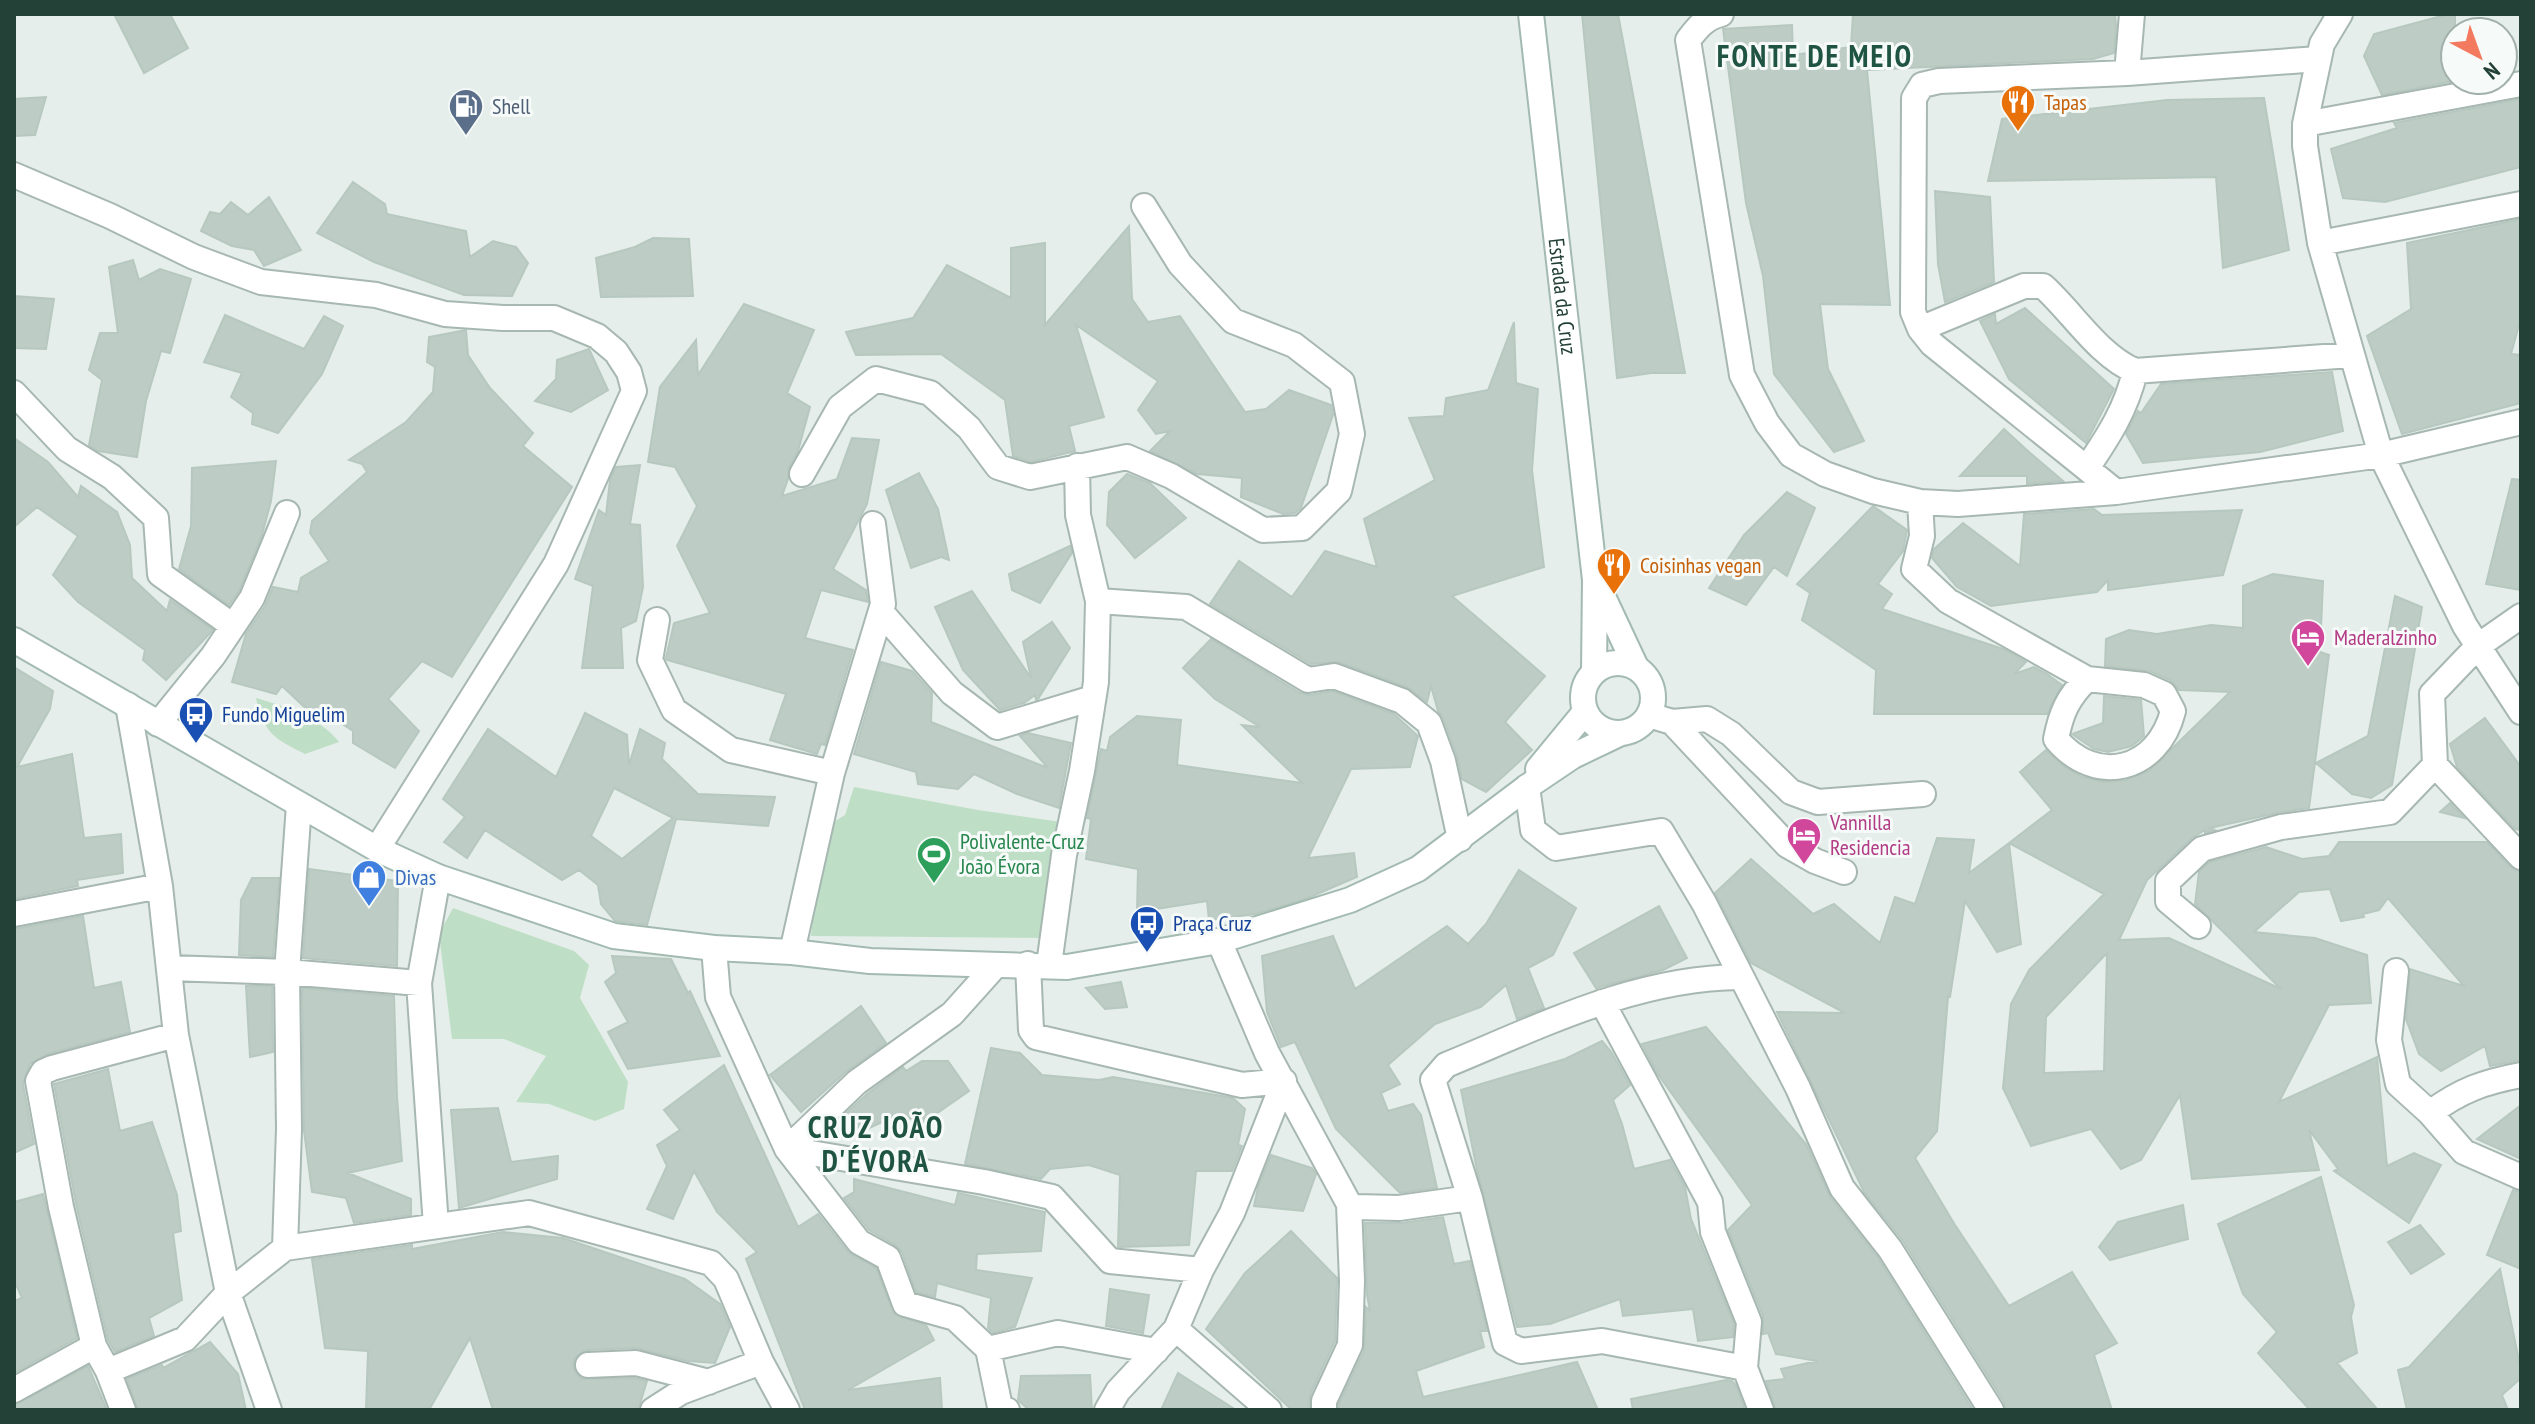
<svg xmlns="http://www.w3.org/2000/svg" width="2535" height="1424" font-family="'PT Sans Narrow',sans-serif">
<rect width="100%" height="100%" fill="#e5eeea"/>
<!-- green -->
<path fill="#bedfc5" d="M256,698C284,706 321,718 339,742L305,754C275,739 264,734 256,698Z
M854,787L978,810L1061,822L1043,938L811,936L824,828L845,815Z
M453,908L574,951L589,965L580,998L628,1082L624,1109L595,1121L549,1104L516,1102L546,1056L504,1039H452L439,934Z"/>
<!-- building -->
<path fill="#bdccc5" stroke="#b7c8c0" stroke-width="2" fill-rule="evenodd" d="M114,14H170L188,48L144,73Z
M1582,14H1618L1685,373H1651L1617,378Z
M1853,14H2115L2116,26L2114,53L2093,59L1867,70L1890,305L1820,304L1828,369L1864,441L1834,452L1774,374L1763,276L1746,203L1723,29L1792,25L1793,55L1851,47Z
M2449,14H2455V80H2460L2382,95L2364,56L2374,34Z
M46,97L35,135L14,136V99Z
M2264,98L2289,250L2223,268L2216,177L1988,181L2002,119L2167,100Z
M2521,99V167L2385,202L2343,198L2331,149L2397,128L2394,123Z
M353,182L385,204L387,214L466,231L470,257L493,241L516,247L528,263L512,296L464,295L374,262L317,233Z
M1935,191L1990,197L1994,282L1945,302L1938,264Z
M269,197L301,250L264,266L254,250L232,246L201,231L210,212L220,214L231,202L248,215Z
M2521,219V317L2511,354L2521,355V403L2402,434L2367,336L2411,309L2407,243Z
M1129,226L1132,299L1148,322L1180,316L1245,412L1266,409L1289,390L1331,405L1333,415L1301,508L1295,513L1283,514L1241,497L1242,478L1197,474L1150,451L1170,431L1156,434L1138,410L1158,381L1076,325L1104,417L1069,426L1075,451L1031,462L1013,456L1005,400L941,354L856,355L846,332L913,318L947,265L1011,298V248L1045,243V325Z
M653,238L689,239L693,296L601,297L596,258L635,247Z
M133,260L139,280L160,269L191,279L170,353L161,351L146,401L137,457L98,451L89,445L102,380L89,370L100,333H118L109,267Z
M14,296L54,299L46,349L14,348Z
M744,304L814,330L787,393L810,407L798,451L789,467L788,479L782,496L837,479L852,438L879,440L867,504L833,569L866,590L868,602L821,590L805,638L853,650L825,745L821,744L817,754L770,740L786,694L667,660L666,658L674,623L710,613L677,546L697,506L675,467L648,462L660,387L696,340L698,375Z
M2025,308L2114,389L2086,443L2009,379L1980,321L1995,314L1996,324Z
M225,315L304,349L324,316L343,326L322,374L278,433L252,424L253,413L231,397L242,373L204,362Z
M1514,322L1516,383L1538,389L1532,470L1544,567L1452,596L1545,676L1505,722L1532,750L1486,792L1462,779L1457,756L1443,718L1438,711L1431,686L1427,702L1407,687L1339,662L1311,664L1210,604L1239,561L1292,597L1325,551L1377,567L1364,519L1435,480L1409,418L1444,416L1446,398L1488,390Z
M466,330L468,355L490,388L533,433L523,446L572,487L452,677L422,661L388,699L419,731L395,768L353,743V731L333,718L315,717L282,686L276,694L232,682L246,634L265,606L273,587L298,592L301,578L329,561L310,533L312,521L367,472L362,464L349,460L406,422L433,392L435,367L427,362L429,337Z
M589,349L608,390L571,412L535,401L556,379L557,360Z
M2332,372L2343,431L2260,452L2143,463L2126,434L2138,411L2141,413L2161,384Z
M2004,429L2029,452L2063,481L2027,484V476H1960Z
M14,438L48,462L78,497L81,486L117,512L130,545L132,578L167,611L170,600L213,630L166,680L143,660L145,650L78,602L53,575L78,536L37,507L14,527Z
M276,461L271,501L262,535L239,591L229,605L179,569L191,526L192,468Z
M640,465L630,524L640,525L643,587L636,621L621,628L623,668H582L593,586L575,579L599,510L606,515L610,480L616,467Z
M919,473L938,509L949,560L941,557L911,568L886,490Z
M1127,474L1150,483L1186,518L1135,558L1107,525L1109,492Z
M2512,479L2521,480V590L2486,584Z
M1787,492L1815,508L1787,576L1774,567L1746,605L1709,588L1744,535Z
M1873,506L1907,530L1903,551L1878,584L1892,594L1882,609L2003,649L2026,662L2014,674L2034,667L2047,674L2062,685L2047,714H1874L1876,670L1802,620L1810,593L1797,584Z
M2094,509L2102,515L2242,510L2223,575L2108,590V580L2097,592L1991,606L1957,587L1932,558L1934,549L1963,523L2020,566L2024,514Z
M1070,546L1072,553L1040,603L1012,590L1009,574Z
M2273,574L2323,581L2320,652L2329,655L2309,808L2277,813L2210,828L2215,830L2205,833V830L2192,838L2147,880L2119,940L2169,938L2281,989L2195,904L2199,872L2210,862L2266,847L2302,859L2329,856L2339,842H2487L2510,867L2521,872V1060L2490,1066L2485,1046L2441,1071L2419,1054L2406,1019L2410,969L2464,986L2388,898L2379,910L2363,914L2364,917L2341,921L2330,889L2299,892L2254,932L2315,938L2367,955L2371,1003L2329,1005L2279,1102L2377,1057L2387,1166L2414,1153L2441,1165L2409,1223L2334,1171L2338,1169L2309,1130L2319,1170L2192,1179L2180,1095L2141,1160L2121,1169L2091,1129L2031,1146L2003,1088L2011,1004L2029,970L2104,894L2009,843L2052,810L2020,772L2046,750L2065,767L2082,777L2104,782L2126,780L2149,771L2230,692L2179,690L2170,680L2150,671L2105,666L2106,639L2129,630L2157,634L2211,625L2243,628V586ZM2107,953L2104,1071L2044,1073L2046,1017Z
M972,591L1031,678L1023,642L1052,622L1070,648L1038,699L1036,700L1035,695L1024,703L1000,710L963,670L935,607Z
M2395,596L2422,607L2392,785L2371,798L2352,794L2316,763L2368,736Z
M1211,639L1300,693L1310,695L1332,691L1394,714L1418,736L1410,767L1351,769L1308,858L1354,853L1357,877L1308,898L1256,914L1209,920L1207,901L1137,912L1138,869L1086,859L1091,819L1087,818L1101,749L1107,751L1110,737L1137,716L1181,720L1177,765L1302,783L1242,725L1260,727L1215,699L1183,668Z
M881,662L912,671L932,693L931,722L1048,768L1020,736L1028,733L1071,743L1059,808L1017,794L974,774L958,789L918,784L916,772L854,754Z
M14,667L53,691L50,709L17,767L72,754L84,838L121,834L123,873L77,880L78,886L14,899Z
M2104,696L2141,700L2144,736L2132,746L2108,752L2094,749L2072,734L2103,723Z
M585,713L627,735L629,765L640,729L665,743L662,759L698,794L775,797L768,826L676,819L647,925L615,921L601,904L598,885L579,870L562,880L485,830L467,858L444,842L465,817L443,799L488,729L556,777ZM614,788L673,818L622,859L591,836Z
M2485,718L2521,767V830L2515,829L2457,767L2450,744Z
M2450,803L2464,818L2440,812Z
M1937,838L1974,840L1969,873L2009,843L2021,944L1997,952L1965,901L1950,997H1948L1937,1131L1915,1158L1955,1225L2009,1306L2072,1272L2117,1343L2094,1355L2112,1410H2006L2004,1402L1903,1241L1864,1192L1777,1012L1845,1013L1751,963L1715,893L1751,859L1813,914L1834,904L1880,943L1895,897L1915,904Z
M309,869L398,881L397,966L303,958Z
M1519,870L1576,908L1553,955L1528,968L1544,1008L1517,1019L1506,985L1481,1007L1435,1024L1388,1065L1400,1084L1381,1093L1388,1111L1413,1104L1421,1115L1437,1188L1400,1193L1336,1129L1295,1042L1281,1047L1267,1012L1262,956L1333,936L1355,989L1447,926L1468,944L1486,924Z
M252,878H279L273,957L239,955L241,900Z
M1659,906L1687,958L1663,970L1596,988L1574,953Z
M83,916L94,988L121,982L130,1032L48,1054L30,1064L23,1084L34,1144L14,1153V929Z
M612,956L671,959L688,993L690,991L720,1056L628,1069L608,1032L628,1022L605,982L616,973Z
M1121,982L1127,1007L1105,1009L1086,988Z
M246,986H272L273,1052L250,1057Z
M302,988L394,996L397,1097L402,1161L348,1173L411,1199V1215L354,1223L346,1198L312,1192L304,1131Z
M861,1006L886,1043L848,1070L801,1112L770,1075Z
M1706,1027L1806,1144L1830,1197L1878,1258L1973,1410H1776L1766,1381L1785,1379L1781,1369L1817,1361L1776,1354L1768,1333L1763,1334V1316L1728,1230L1752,1205L1657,1073L1642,1044Z
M1602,1041L1612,1053L1630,1085L1613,1100L1622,1124L1634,1169L1670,1160L1685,1187L1691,1219L1734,1324L1733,1337L1698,1341L1693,1309L1623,1316L1620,1299L1550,1324L1517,1327L1477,1170L1461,1090L1565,1059Z
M991,1048L1020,1053L1042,1075L1099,1080L1113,1077L1233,1098L1245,1109L1238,1145L1242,1146L1232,1171H1196L1189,1245L1118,1247L1120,1175L1089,1165L1050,1169L1041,1179L965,1164Z
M922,1061H948L969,1091L920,1125L901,1113L861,1132L845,1114L867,1094L903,1067L906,1071Z
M724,1065L798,1227L818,1214L848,1252L876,1268L894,1314L926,1325L934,1340L848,1390L940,1378L942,1410H805L746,1259L757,1252L717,1212L694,1171L673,1219L647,1209L667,1166L657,1145L680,1130L664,1110Z
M108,1069L120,1131L152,1122L177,1195L181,1231L173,1233L182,1300L149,1318L154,1336L115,1352L108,1340L76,1204L54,1084Z
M2521,1105V1159L2477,1139Z
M498,1108L511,1162L558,1156L557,1179L459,1208L451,1110Z
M1271,1155L1312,1168L1316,1174L1303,1211L1254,1206L1258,1187Z
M2321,1177L2354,1305L2351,1317L2357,1353L2337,1363L2378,1410H2310L2258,1353L2277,1332L2243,1294L2218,1224Z
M854,1179L955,1205L958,1193L1045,1212L1041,1251L977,1254L976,1270L1032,1278L1015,1327L993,1333L988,1328L991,1298L937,1283L935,1297L916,1292L902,1252L895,1245L869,1230L844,1198L854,1192Z
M2513,1190L2521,1192V1269L2487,1255Z
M43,1194L77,1338L14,1373V1301L22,1298L14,1280V1202Z
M2183,1205L2188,1239L2110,1260L2099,1247L2118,1222Z
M1443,1217L1454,1264L1470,1261L1487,1331H1480L1484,1347L1416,1371L1423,1397L1577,1362L1598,1410H1339V1404L1364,1351L1366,1307L1370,1311L1367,1295L1365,1223H1401Z
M2420,1225L2444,1254L2411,1274L2388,1242Z
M1291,1231L1337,1278L1335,1341L1310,1395L1309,1410H1292L1206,1329L1245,1273Z
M503,1232L563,1238L685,1279L720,1304L730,1327L715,1363L688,1361L636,1348L587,1350L575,1357L573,1365L575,1372L582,1379L634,1378L647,1381L638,1410H493L470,1338L429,1410H366L368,1351L325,1348L312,1259L412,1245V1249Z
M2500,1269L2521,1370V1378L2502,1395L2508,1410H2407L2398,1370L2409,1367Z
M1110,1289L1149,1295L1143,1333L1106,1326Z
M210,1342L238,1374L246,1410H138L127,1379L162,1365L163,1368Z
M88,1366L107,1410H14V1405Z
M1178,1373L1236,1410H1161Z
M1090,1375L1092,1410H1029L1018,1400L1021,1376Z
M1726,1380L1732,1381L1736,1385L1745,1410H1633L1631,1399Z"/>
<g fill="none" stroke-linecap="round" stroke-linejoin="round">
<!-- street casing -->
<g stroke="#a7b7b1" stroke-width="28">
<path id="street" d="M1721,14C1705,18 1698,27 1688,40L1742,375L1767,423L1791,455L1825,474L1873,491L1920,502L1958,504L2116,492
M2340,14L2322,44L2305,124V146L2320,243L2381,455L2465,626L2521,712
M2318,59L2127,73L1939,81L1922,85L1914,98L1913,312L1920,329L1932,344L2116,492L2381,455L2521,422
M2127,73L2132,14
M2305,124L2521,84
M14,175L110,216L194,257L261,282L376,295L445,314L503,318H554L597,336L616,352L629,372L634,391L556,564L377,849
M2320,243L2521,204
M1920,329L2024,286H2043C2073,313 2098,355 2135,371L2351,355
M14,393L67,449L112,477L156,518L160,574L233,626
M2087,468C2108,437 2127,408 2135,371
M802,474L840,407L876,379L930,393L969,428L998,467L1030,477L1127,457L1171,476L1263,530L1302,528L1339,491L1352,434L1342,382L1294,345L1233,321L1180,264L1144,206
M1920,502L1922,536L1914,569L1948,601L2087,679
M1098,601L1186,607L1308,680L1334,676L1402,701L1429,723L1443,761L1460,839
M881,612L952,693L997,727L1093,698
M2521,616L2478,646L2432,694L2435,765L2521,857
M657,620L650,660L674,710L731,750L832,773L792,952
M2087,679L2144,685L2164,694L2173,711C2158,771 2096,787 2056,739C2061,713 2068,697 2087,679Z
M128,705L160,886L176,1035L228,1293L269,1410
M1649,715L1672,722L1787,845L1815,861L1844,872
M1672,722L1707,719L1731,734L1791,792L1818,802L1923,794
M158,724L213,656L252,598L287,513
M832,773L883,604L873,524
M1527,787L1533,830L1556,848L1661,831L1704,903L1798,1088L1842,1188L1890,1249L1991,1410
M14,914L160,886
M2198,926L2168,901V881L2202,849L2281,827L2390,812L2435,765
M1219,941L1267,1053L1349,1204L1352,1281L1350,1345L1324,1401V1410
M714,948L718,997L787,1149L857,1082L952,1014L996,965
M1028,964L1031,1030L1036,1037L1242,1085L1284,1081L1232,1213L1201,1270L1176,1329L1118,1391L1107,1410
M1049,965L1064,855L1082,771L1096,682L1098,601L1078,515L1077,466
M170,968L287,972L419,983
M2396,971L2389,1040L2398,1084L2430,1113L2464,1152L2521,1177
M1740,977C1635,978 1541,1026 1446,1065L1433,1080L1470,1198L1505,1343L1521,1351L1602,1341L1745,1368L1761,1410
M1602,1002L1710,1202L1713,1232L1749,1322L1745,1368
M2430,1113C2461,1090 2484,1082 2521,1075
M787,1149L859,1242L888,1258L905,1304L955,1318L988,1349L1058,1333L1156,1351
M787,1149L984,1182L1052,1197L1110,1261L1201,1270
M1349,1204L1355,1207L1399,1208L1470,1198
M436,1226L419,983L438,877
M285,1248L289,1129L287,972L299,805
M1176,1329L1269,1410
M988,1349L1000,1407L1007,1410
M588,1365L636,1363L709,1382
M108,1371L185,1339L228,1293L285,1248L529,1213L711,1263L726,1279L761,1362L787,1410
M14,1390L94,1346
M123,1410L108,1371L94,1346L61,1207L38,1081L43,1072L52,1068L176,1035
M653,1410L681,1392L761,1362"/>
</g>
<!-- secondary casing -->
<g stroke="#a3bab1" stroke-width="28">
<g id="secondary">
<path id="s1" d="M1531,14L1595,580L1594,671"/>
<path d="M1598,586L1636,667"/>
<path d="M14,640L377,849L438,877L614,936L714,948L792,952L870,961L1067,967L1219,941L1350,900L1418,869L1527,787L1573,756L1621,733"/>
<circle cx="1618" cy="698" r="35"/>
<path d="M1538,769L1585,712"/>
</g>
</g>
<!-- street -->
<use href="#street" stroke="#fff" stroke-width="24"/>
<!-- secondary -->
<use href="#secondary" stroke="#fff" stroke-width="24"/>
</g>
<!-- icons -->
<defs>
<g id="restaurant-pin" transform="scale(1.8)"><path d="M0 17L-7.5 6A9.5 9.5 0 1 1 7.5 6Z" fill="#e8710a" stroke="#f6faf8"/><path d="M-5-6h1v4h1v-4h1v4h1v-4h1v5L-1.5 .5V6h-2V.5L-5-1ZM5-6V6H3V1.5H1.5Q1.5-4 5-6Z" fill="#fff"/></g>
<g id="fuel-pin" transform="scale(1.8)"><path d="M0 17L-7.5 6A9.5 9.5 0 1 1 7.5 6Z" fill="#5c6f8a" stroke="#f6faf8"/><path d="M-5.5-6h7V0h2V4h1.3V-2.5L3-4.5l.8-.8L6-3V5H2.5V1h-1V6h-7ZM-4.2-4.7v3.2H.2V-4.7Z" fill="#fff"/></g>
<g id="hotel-pin" transform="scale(1.8)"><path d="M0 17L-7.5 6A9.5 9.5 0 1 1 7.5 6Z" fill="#d1479c" stroke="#f6faf8"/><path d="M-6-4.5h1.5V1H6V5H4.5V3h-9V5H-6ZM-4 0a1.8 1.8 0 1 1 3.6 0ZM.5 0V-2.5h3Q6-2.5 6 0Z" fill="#fff"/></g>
<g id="bus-pin" transform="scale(1.8)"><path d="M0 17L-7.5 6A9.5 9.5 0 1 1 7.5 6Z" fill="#1a4fb4" stroke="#f6faf8"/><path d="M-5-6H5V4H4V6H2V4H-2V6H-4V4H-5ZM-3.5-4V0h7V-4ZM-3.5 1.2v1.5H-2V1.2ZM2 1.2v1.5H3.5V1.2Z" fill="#fff"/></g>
<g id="stadium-pin" transform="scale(1.8)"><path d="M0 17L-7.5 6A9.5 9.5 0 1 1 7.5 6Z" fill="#2e9e5b" stroke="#f6faf8"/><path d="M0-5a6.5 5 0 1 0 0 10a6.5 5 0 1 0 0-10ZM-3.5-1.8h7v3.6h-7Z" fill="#fff"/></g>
<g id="shop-pin" transform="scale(1.8)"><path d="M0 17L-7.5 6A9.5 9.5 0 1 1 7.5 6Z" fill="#3f7fe0" stroke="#f6faf8"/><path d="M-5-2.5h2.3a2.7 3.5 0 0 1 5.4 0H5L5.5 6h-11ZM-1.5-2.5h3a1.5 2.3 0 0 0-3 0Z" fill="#fff"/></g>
</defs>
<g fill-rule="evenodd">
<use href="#restaurant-pin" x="2018" y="102"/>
<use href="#fuel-pin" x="466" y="106"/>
<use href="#restaurant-pin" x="1614" y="565"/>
<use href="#hotel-pin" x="2308" y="637"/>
<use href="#bus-pin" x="196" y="714"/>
<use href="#hotel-pin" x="1804" y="835"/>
<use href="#stadium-pin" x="934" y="854"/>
<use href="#shop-pin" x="369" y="877"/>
<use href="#bus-pin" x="1147" y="923"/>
</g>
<g text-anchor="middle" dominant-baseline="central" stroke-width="6" stroke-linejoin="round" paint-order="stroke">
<!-- food labels -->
<g font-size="22" fill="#c56008" stroke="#f6faf8" text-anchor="start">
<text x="2044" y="102">Tapas</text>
<text x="1640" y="565">Coisinhas vegan</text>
</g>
<!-- service labels -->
<g font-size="22" fill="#4e5e75" stroke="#f6faf8" text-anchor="start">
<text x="492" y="106">Shell</text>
</g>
<!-- street labels -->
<g font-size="22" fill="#244137" stroke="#f6faf8">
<text stroke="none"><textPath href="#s1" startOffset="284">Estrada da Cruz</textPath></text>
</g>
<!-- hotel labels -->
<g font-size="22" fill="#b23c85" stroke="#f6faf8" text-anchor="start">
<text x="2334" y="637">Maderalzinho</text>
<text x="1830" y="822">Vannilla<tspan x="1830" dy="25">Residencia</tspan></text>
</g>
<!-- transit labels -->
<g font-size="22" fill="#164399" stroke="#f6faf8" text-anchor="start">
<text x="222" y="714">Fundo Miguelim</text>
<text x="1173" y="923">Praça Cruz</text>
</g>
<!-- leisure labels -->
<g font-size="22" fill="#27864d" stroke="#f6faf8" text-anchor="start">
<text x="960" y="841">Polivalente-Cruz<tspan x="960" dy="25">João Évora</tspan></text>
</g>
<!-- shop labels -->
<g font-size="22" fill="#366cbe" stroke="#f6faf8" text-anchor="start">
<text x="395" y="877">Divas</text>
</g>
<!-- district labels -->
<g font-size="30" font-weight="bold" letter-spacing="2" fill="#1f5443" stroke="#f6faf8">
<text x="1815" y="55">FONTE DE MEIO</text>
<text x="876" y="1126">CRUZ JOÃO<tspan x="876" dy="34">D'ÉVORA</tspan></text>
</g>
</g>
<!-- border -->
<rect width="2535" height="1424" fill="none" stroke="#244137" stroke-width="32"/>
<!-- north arrow -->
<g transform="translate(2479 56) rotate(139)"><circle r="38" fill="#f6faf8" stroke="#a2b0ab" stroke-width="2"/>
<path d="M0-6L14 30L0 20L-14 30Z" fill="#f37a5f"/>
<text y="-12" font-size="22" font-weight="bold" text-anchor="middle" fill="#244137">N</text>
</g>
</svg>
